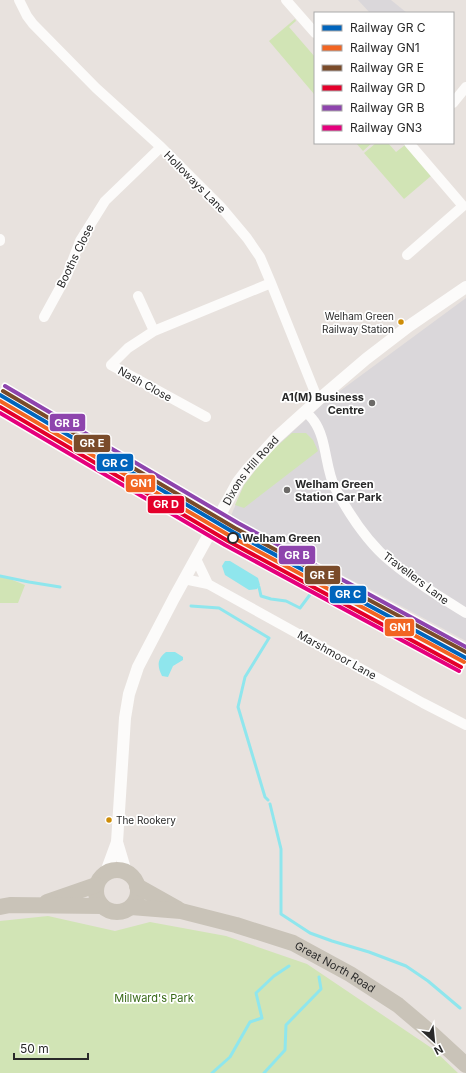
<svg xmlns="http://www.w3.org/2000/svg" width="466" height="1073" font-family="Inter,sans-serif">
<rect width="100%" height="100%" fill="#e8e2de"/>
<!-- industrial -->
<path fill="#dad7da" d="M358,0H391L407,13H370Z
M466,298V641L375,592L230,518L244,485L268,454L325,402Z"/>
<!-- green -->
<path fill="#d1e4b5" d="M295,19L296,21L289,27L315,57V93L314,94L269,41Z
M356,143H372L363,151Z
M376,143H388L396,152L405,145L431,176L404,199L364,153Z
M292,433H306L313,440L318,451L244,508L235,505L244,485L268,454Z
M0,575L25,585L18,603H0Z
M48,916L115,931L150,922L226,936L307,964L433,1049L458,1073H0V921Z"/>
<!-- water -->
<path fill="#8fe6ed" d="M225,561H230L258,578L260,585L257,589L249,590L225,575L222,566Z
M166,652H175L183,657V660L173,666L168,677L162,676C157,666 157,659 166,652Z"/>
<g fill="none" stroke-linecap="round" stroke-linejoin="round">
<!-- stream -->
<path stroke="#8fe6ed" stroke-width="3" d="M0,576L29,582L60,587
M259,587L261,596L271,599L286,601L300,608L312,592
M191,606L219,608L269,638L245,677L238,707L265,797L268,800
M270,804L281,849V914L310,933L332,941L369,952L406,966L428,981L460,1008
M212,1073L230,1057L250,1022L262,1018L256,993L274,976L289,966
M264,1073L285,1050L286,1025L321,989L319,977"/>
<!-- minor -->
<path stroke="#fcfbfa" stroke-width="10" d="M19,0L27,16L33,24L96,88L161,147L221,207L247,238L260,257L271,283L318,400
M286,0L315,33
M453,103L466,87
M0,239V241
M407,255L463,206L409,143
M138,296L154,331
M44,317L67,275L80,241L105,201L161,147
M306,412C309,415 312,418 314,421C327,439 325,468 335,488C349,514 367,542 390,561C414,581 440,597 466,613
M206,417L111,365L128,348L154,331L271,283
M196,559L208,584
M184,579L208,584L423,703L466,725"/>
<!-- tertiary -->
<g stroke="#fcfbfa" stroke-width="12">
<path d="M117,842L126,872"/>
<path id="s1" d="M106,872L117,842L125,718L129,694L138,667L174,598L238,482L248,469L277,437L318,400L366,359L409,326L466,287"/>
</g>
<!-- primary -->
<g stroke="#c9c3b8" stroke-width="16">
<circle cx="117" cy="891" r="21"/>
<path d="M137,886L178,909"/>
<path d="M47,902L96,885"/>
<path d="M0,907L10,905L102,906"/>
<path id="s2" d="M131,907L181,911L236,925L293,943L350,974L398,1005L431,1033L466,1065"/>
</g>
<!-- rail-1 casing -->
<g stroke="#fff" stroke-width="7">
<path id="rail-1" d="M0,395L233,532L466,658"/>
</g>
<!-- rail-2 casing -->
<g stroke="#fff" stroke-width="7">
<path id="rail-2" d="M0,401L230,536L464,662"/>
</g>
<!-- rail-3 casing -->
<g stroke="#fff" stroke-width="7">
<path id="rail-3" d="M3,391L235,528L466,652"/>
</g>
<!-- rail-4 casing -->
<g stroke="#fff" stroke-width="7">
<path id="rail-4" d="M0,407L228,541L461,667"/>
</g>
<!-- rail-5 casing -->
<g stroke="#fff" stroke-width="7">
<path id="rail-5" d="M5,386L238,523L466,647"/>
</g>
<!-- rail-6 casing -->
<g stroke="#fff" stroke-width="7">
<path id="rail-6" d="M0,413L225,545L459,671"/>
</g>
<!-- rail-1 -->
<use href="#rail-1" stroke="#0065bd" stroke-width="4"/>
<!-- rail-2 -->
<use href="#rail-2" stroke="#f26522" stroke-width="4"/>
<!-- rail-3 -->
<use href="#rail-3" stroke="#7a4b2a" stroke-width="4"/>
<!-- rail-4 -->
<use href="#rail-4" stroke="#e4002b" stroke-width="4"/>
<!-- rail-5 -->
<use href="#rail-5" stroke="#8e44ad" stroke-width="4"/>
<!-- rail-6 -->
<use href="#rail-6" stroke="#e5007d" stroke-width="4"/>
</g>
<!-- markers -->
<g fill="#ce8d08" stroke="#fff" stroke-width="1.5">
<circle cx="401" cy="322" r="3.5"/>
<circle cx="109" cy="820" r="3.5"/>
</g>
<g fill="#6c6a68" stroke="#fff" stroke-width="1.5">
<circle cx="372" cy="403" r="4"/>
<circle cx="287" cy="490" r="4"/>
</g>
<circle fill="#fff" stroke="#292929" stroke-width="2" cx="233" cy="538" r="5"/>
<g text-anchor="middle" dominant-baseline="central" stroke-width="3.5" stroke-linejoin="round" paint-order="stroke">
<!-- bus labels -->
<g font-size="10" fill="#292929" stroke="#fff" text-anchor="end">
<text x="394" y="316">Welham Green<tspan x="394" dy="13">Railway Station</tspan></text>
<text x="116" y="820" text-anchor="start">The Rookery</text>
</g>
<!-- street labels -->
<g font-size="11" fill="#292929" stroke="#fff">
<text transform="translate(195 182) rotate(45)">Holloways Lane</text>
<text transform="translate(75 256) rotate(-64)">Booths Close</text>
<text transform="translate(145 384) rotate(29)">Nash Close</text>
<text stroke="none"><textPath href="#s1" startOffset="436">Dixons Hill Road</textPath></text>
<text transform="translate(416 578) rotate(37)">Travellers Lane</text>
<text transform="translate(337 655) rotate(29)">Marshmoor Lane</text>
<text stroke="none"><textPath href="#s2" startOffset="215">Great North Road</textPath></text>
</g>
<!-- poi labels -->
<g font-size="11" font-weight="bold" fill="#292929" stroke="#fff" text-anchor="end">
<text x="364" y="397">A1(M) Business<tspan x="364" dy="13">Centre</tspan></text>
<text x="295" y="484" text-anchor="start">Welham Green<tspan x="295" dy="13">Station Car Park</tspan></text>
</g>
<!-- stop labels -->
<g font-size="11" font-weight="bold" fill="#292929" stroke="#fff" text-anchor="start">
<text x="242" y="538">Welham Green</text>
</g>
<!-- park labels -->
<g font-size="11" fill="#376917" stroke="#fff">
<text x="154" y="998">Millward's Park</text>
</g>
</g>
<g stroke="#fff" stroke-width="1.5">
<rect x="49" y="413" width="37" height="19" rx="4" fill="#8e44ad"/>
<rect x="73" y="434" width="38" height="19" rx="4" fill="#7a4b2a"/>
<rect x="96" y="453" width="38" height="19" rx="4" fill="#0065bd"/>
<rect x="125" y="474" width="31" height="19" rx="4" fill="#f26522"/>
<rect x="147" y="495" width="38" height="19" rx="4" fill="#e4002b"/>
<rect x="278" y="545" width="38" height="20" rx="4" fill="#8e44ad"/>
<rect x="304" y="565" width="37" height="20" rx="4" fill="#7a4b2a"/>
<rect x="329" y="585" width="38" height="19" rx="4" fill="#0065bd"/>
<rect x="384" y="618" width="31" height="19" rx="4" fill="#f26522"/>
</g>
<g font-size="11" text-anchor="middle" font-weight="bold" fill="#fff">
<text x="67" y="427">GR B</text>
<text x="92" y="447">GR E</text>
<text x="115" y="467">GR C</text>
<text x="141" y="487">GN1</text>
<text x="166" y="508">GR D</text>
<text x="297" y="559">GR B</text>
<text x="322" y="579">GR E</text>
<text x="348" y="598">GR C</text>
<text x="400" y="631">GN1</text>
</g>
<!-- legend -->
<rect x="314" y="12" width="140" height="132" fill="#ffffff" stroke="#a9a9a9"/>
<rect x="322" y="25" width="20" height="6" fill="#0065bd" stroke="#a9a9a9"/>
<text x="350" y="32" font-size="12" fill="#292929">Railway GR C</text>
<rect x="322" y="45" width="20" height="6" fill="#f26522" stroke="#a9a9a9"/>
<text x="350" y="52" font-size="12" fill="#292929">Railway GN1</text>
<rect x="322" y="65" width="20" height="6" fill="#7a4b2a" stroke="#a9a9a9"/>
<text x="350" y="72" font-size="12" fill="#292929">Railway GR E</text>
<rect x="322" y="85" width="20" height="6" fill="#e4002b" stroke="#a9a9a9"/>
<text x="350" y="92" font-size="12" fill="#292929">Railway GR D</text>
<rect x="322" y="105" width="20" height="6" fill="#8e44ad" stroke="#a9a9a9"/>
<text x="350" y="112" font-size="12" fill="#292929">Railway GR B</text>
<rect x="322" y="125" width="20" height="6" fill="#e5007d" stroke="#a9a9a9"/>
<text x="350" y="132" font-size="12" fill="#292929">Railway GN3</text>
<!-- north arrow -->
<g transform="translate(434 1041) rotate(153)" stroke="#ffffff" stroke-width="3" paint-order="stroke">
<path d="M0-3L7 15L0 10L-7 15Z" fill="#292929"/>
<text y="-6" font-size="11" font-weight="bold" text-anchor="middle" fill="#292929">N</text>
</g>
<!-- scale -->
<path d="M14 1053v6h74v-6" fill="none" stroke="#292929" stroke-width="2"/>
<text x="20" y="1053" font-size="12" fill="#292929" stroke="#ffffff" stroke-width="3" paint-order="stroke">50 m</text>
</svg>
